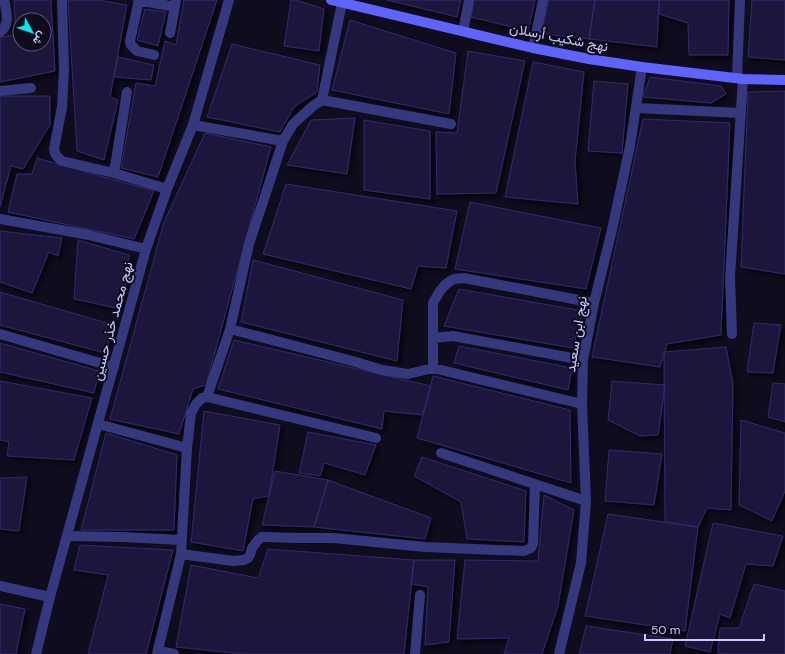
<svg xmlns="http://www.w3.org/2000/svg" width="785" height="654" font-family="'DM Sans',Vazirmatn,sans-serif">
<defs>
<filter id="shadow"><feDropShadow dx="3.5" dy="3.5" stdDeviation="2" flood-color="#0009"/></filter>
</defs>
<rect width="100%" height="100%" fill="#0e0c1d"/>
<!-- building -->
<path fill="#1d183e" stroke="#33296b" fill-rule="evenodd" filter="url(#shadow)" d="M14,0H51L55,71L0,82V37L16,35ZM20,20H44V44H20Z
M68,0H98L127,5L110,97L118,100L104,160L77,151Z
M184,0H217L158,177L121,168L136,83L155,86L165,41L176,45Z
M291,0H296L324,9L319,51L284,46Z
M387,0H461L457,17Z
M474,0H535L528,31L471,17Z
M549,0H595L589,39L541,34Z
M595,0H659L657,47L589,39Z
M659,0H729L728,55H689L688,23L659,14Z
M752,0H785V60L748,57Z
M145,9L166,12L158,46L137,40Z
M350,20L456,53L449,114L332,90Z
M232,44L320,65L317,92L294,107L280,132L207,117Z
M468,51L525,61L496,193L437,194L436,132L457,133Z
M118,57L154,65L151,80L114,77Z
M533,62L584,72L575,161L578,204L505,197Z
M650,77L721,86L726,94L711,103L643,97Z
M594,81L628,84L622,153L588,151Z
M785,91V274L741,267L748,92Z
M0,96H50V125L23,169L11,166L0,207Z
M355,118L347,174L287,165L311,120Z
M643,119L730,123L721,335L667,344L660,367L592,357Z
M364,120L430,131V199L364,190Z
M205,133L271,147L206,385L193,389L179,434L110,419L164,222Z
M37,158L154,191L134,239L8,212L17,174H32Z
M286,184L457,211L446,268L418,266L411,289L263,254Z
M470,202L601,228L586,289L455,269Z
M0,231L62,238L58,256L49,252L32,293L0,282Z
M78,240L129,255L121,309L74,299Z
M253,260L403,300L397,361L241,322Z
M459,289L583,311L573,348L444,326Z
M0,292L114,325L105,353L0,325Z
M754,323L781,325L773,373L747,372Z
M234,340L431,386L423,415L384,411L382,429L218,389Z
M0,343L99,371L94,393L0,372Z
M459,346L572,368L568,390L454,363Z
M726,347L733,383L731,510L707,508L698,527L665,522L664,352Z
M433,376L570,410L571,483L417,438Z
M0,381L92,398L74,460L7,456L9,442L0,440Z
M612,381L665,385L658,435L640,436L608,420Z
M773,383L785,384V422L768,417Z
M204,411L280,425L269,496L253,499L243,551L191,542Z
M741,420L785,433V491L772,521L739,505Z
M308,432L376,445L365,475L324,463L320,476L299,473Z
M106,433L177,455L174,530H81Z
M609,450L662,454L654,505L605,501Z
M422,457L526,491L524,542L467,539L461,502L414,476Z
M275,471L328,480L314,527L262,525Z
M27,477L19,531L0,529V478Z
M328,480L431,518L425,539L314,527Z
M544,495L574,510L558,606L542,654H504L509,638L457,639L465,560L538,561Z
M608,514L698,527L685,631L585,616Z
M713,523L783,536L773,566L746,564L730,618L720,614L710,652L685,646Z
M80,545L173,550L146,654H88L108,575L74,570Z
M268,549L414,560L404,654H243L176,647L191,565L258,578Z
M414,560H455L449,642L425,645L428,587L411,584Z
M754,584L785,591V654H724L718,653L720,628H739Z
M0,604L25,609L16,654H0Z
M586,626L673,639L670,654H579Z"/>
<g fill="none" stroke-linecap="round" stroke-linejoin="round">
<!-- street -->
<path stroke="#36387d" stroke-width="10" d="M62,0L64,70L62,107L54,149C55,155 57,157 62,161L114,173L167,189
M138,0L175,7
M139,0L130,41L131,45L137,51L154,55
M463,31L469,0
M0,32C11,25 6,10 4,0
M170,33L176,0
M533,48L543,0
M737,78L740,0
M0,91L31,88
M322,100L451,124
M636,108L741,113
M193,125L283,141
M114,173L127,92
M0,219L89,235L146,249
M230,329L356,362L382,370L408,374L433,368L582,404
M0,334L114,367
M732,334L730,277L743,79
M433,338L453,336L583,360
M433,368V303C438,294 444,283 454,279C457,278 461,279 464,278L594,303
M207,397L376,438
M98,424L187,448
M441,453L586,501
M68,536L123,537L181,540
M181,554L233,561L244,560L248,558L250,555L252,548L258,540L262,537H266L296,538H334L425,547L524,551L531,548L533,544L535,484
M0,586L50,597
M158,651L174,654
M36,654L50,597L146,249L167,189L193,125L229,0
M157,654L181,554L187,448L191,413L196,404L202,398L207,397L230,329L249,244L283,141L293,124L313,106L322,100L342,3
M415,654L420,595
M559,654L581,563L586,501L582,404L583,360L594,303L612,230L630,146L642,67"/>
<!-- secondary -->
<path stroke="#5f64ff" stroke-width="10" d="M331,0L533,48L589,59L642,67L743,79L785,80"/>
</g>
<g text-anchor="middle" dominant-baseline="central" stroke-width="4" stroke-linejoin="round" paint-order="stroke">
<!-- street labels -->
<g font-size="14" fill="#cbc8ff" stroke="#0e0c1d">
<text transform="translate(559 37) rotate(11)">نهج شكيب أرسلان</text>
<text transform="translate(112 321) rotate(-75)">نهج محمد خذر حسين</text>
<text transform="translate(576 334) rotate(-81)">نهج ابن سعيد</text>
</g>
</g>
<!-- north arrow -->
<g transform="translate(32 32) rotate(130)"><circle r="19" fill="#0e0c1d" stroke="#5a5777"/>
<path d="M0-3L7 15L0 10L-7 15Z" fill="#00e9f3"/>
<text y="-6" font-size="11" font-weight="bold" text-anchor="middle" fill="#cbc8ff">ش</text>
</g>
<!-- scale -->
<path d="M645 634v6h119v-6" fill="none" stroke="#cbc8ff" stroke-width="2"/>
<text x="651" y="634" font-size="12" fill="#cbc8ff" stroke="#0e0c1d" stroke-width="3" paint-order="stroke">50 m</text>
</svg>
